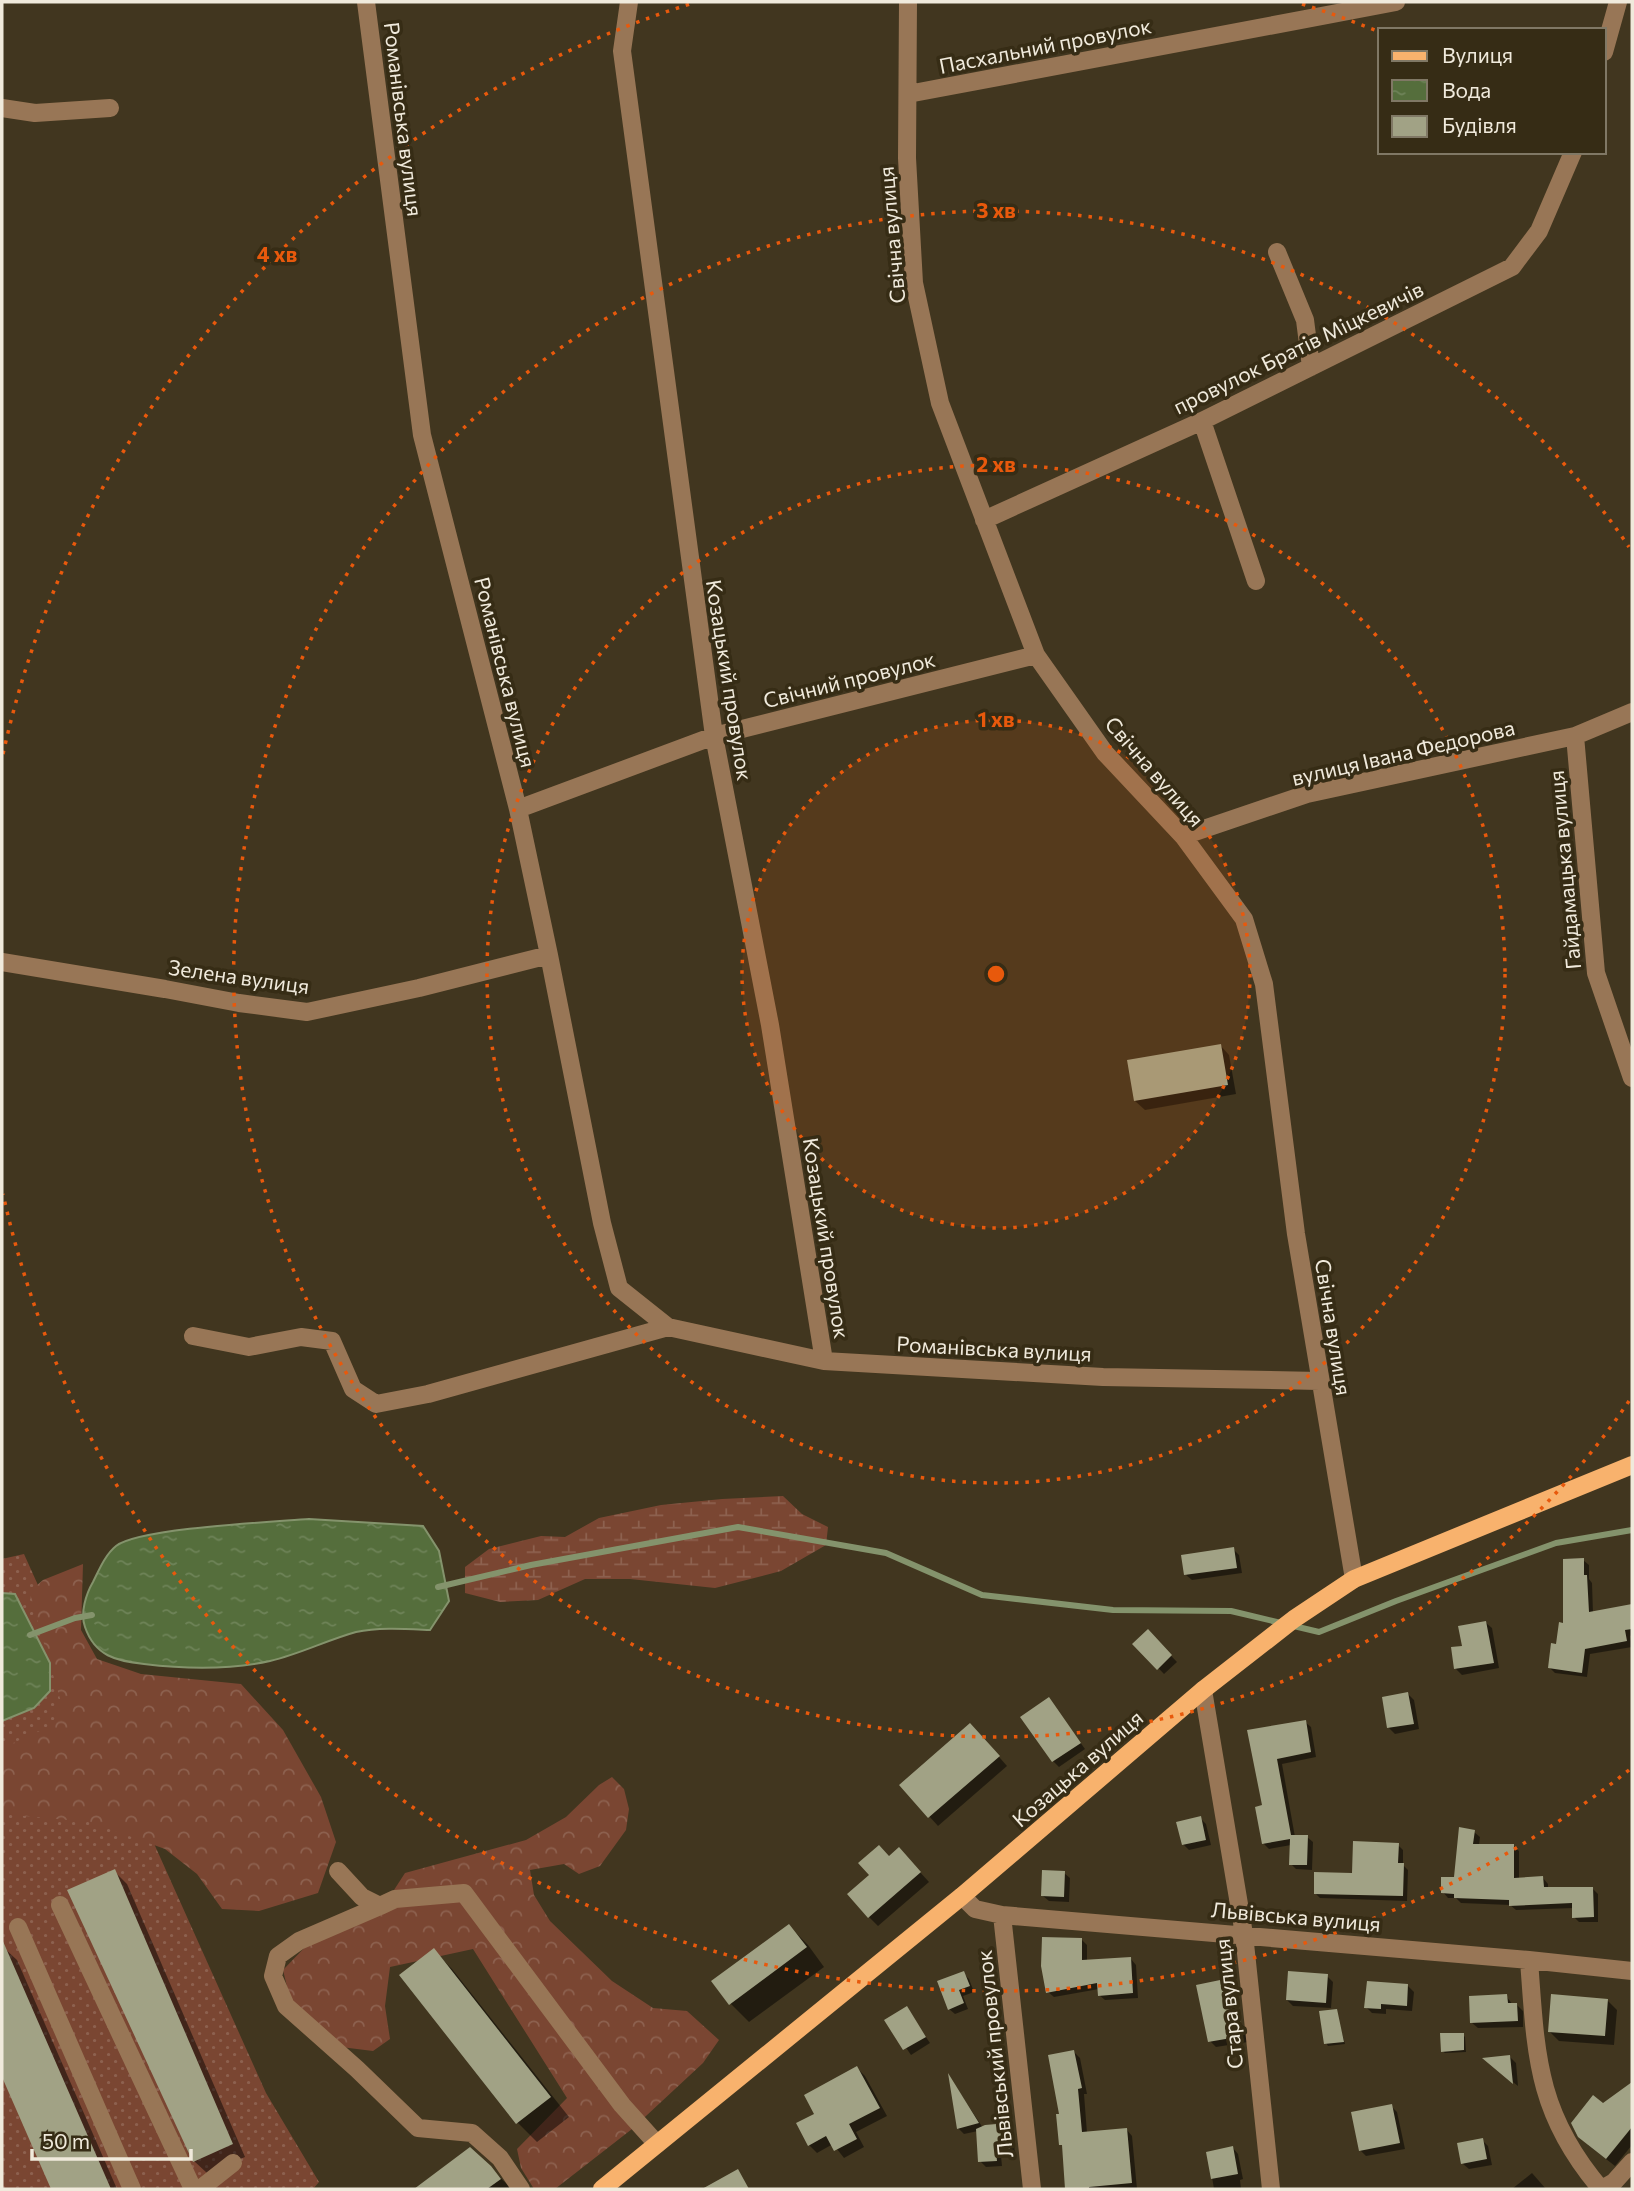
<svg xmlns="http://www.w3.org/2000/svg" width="1634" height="2191" font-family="Commissioner,sans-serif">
<defs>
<pattern id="grass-dots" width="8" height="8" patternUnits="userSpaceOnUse" patternTransform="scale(1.75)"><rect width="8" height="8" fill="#7a4632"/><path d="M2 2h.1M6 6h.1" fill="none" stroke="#8d614f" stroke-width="1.8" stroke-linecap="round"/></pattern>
<pattern id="forest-crowns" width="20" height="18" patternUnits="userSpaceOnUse" patternTransform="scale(1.75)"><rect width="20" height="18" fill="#7a4632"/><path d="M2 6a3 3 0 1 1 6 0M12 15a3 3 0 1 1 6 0" fill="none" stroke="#8d614f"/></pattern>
<pattern id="wetland-marsh" width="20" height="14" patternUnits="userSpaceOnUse" patternTransform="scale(1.75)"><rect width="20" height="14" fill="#7a4632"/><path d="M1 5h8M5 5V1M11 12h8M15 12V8" fill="none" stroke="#8d614f"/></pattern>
<pattern id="water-ripples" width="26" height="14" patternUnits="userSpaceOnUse" patternTransform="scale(1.75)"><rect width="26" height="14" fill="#556e3c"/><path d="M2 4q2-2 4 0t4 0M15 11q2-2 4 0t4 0" fill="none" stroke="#6e8358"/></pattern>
</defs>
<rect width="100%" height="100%" fill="#41361f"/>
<!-- grass -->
<path fill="url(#grass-dots)" d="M24,1554L266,2093L319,2182L313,2189H2V1559Z"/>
<!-- forest -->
<path fill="url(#forest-crowns)" d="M83,1564L81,1630L97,1659L141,1674L241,1684L283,1730L321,1797L336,1842L318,1893L259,1911L222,1909L197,1874L165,1849L90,1822L2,1814V1748L53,1725L61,1702L29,1592L43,1580Z
M612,1777L624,1789L629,1809L626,1830L600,1866L579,1874L564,1864L530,1870L534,1895L550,1921L612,1981L653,2008L687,2011L719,2040L703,2063L632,2129L555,2189H534L521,2168L517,2149L567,2098L473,1949L390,1967L385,2006L390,2039L373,2051L333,2046L290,1999L283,1970L309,1943L394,1890L405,1873L526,1840L566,1817L599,1785Z"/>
<!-- wetland -->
<path fill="url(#wetland-marsh)" d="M783,1496L802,1514L828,1527L826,1545L781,1571L715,1588L630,1579H585L538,1600L500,1602L465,1593V1567L489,1549L541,1536L565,1537L599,1518L661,1505L722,1499Z"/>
<!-- water -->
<path fill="url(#water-ripples)" stroke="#84936c" stroke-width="2" d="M309,1519L423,1526L439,1551L449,1601L430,1630C407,1629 379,1627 356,1632C327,1640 300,1654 270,1661C229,1670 185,1669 144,1664C116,1661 95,1656 85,1627C80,1613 86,1594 93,1582C99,1570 105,1555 116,1546C140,1528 272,1522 309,1519Z
M2,1593L15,1594L50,1663V1691L34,1708L2,1721Z"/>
<!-- shadow -->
<path fill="#0007" d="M1220,1045L1229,1055L1236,1094L1145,1110L1135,1101Z
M1233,1549L1239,1555L1242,1573L1192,1580L1186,1575Z
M1583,1560L1589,1565V1579L1592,1583L1593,1613L1632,1606V1635L1630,1636L1632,1647L1590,1654L1587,1677L1555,1673L1550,1668L1565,1625Z
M1486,1623L1492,1628L1499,1668L1462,1675L1456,1669L1464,1647Z
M1148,1632L1177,1662L1164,1674L1135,1644Z
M1408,1694L1414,1700L1419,1729L1395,1734L1389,1728Z
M1049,1699L1085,1749L1059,1767L1053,1761Z
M1305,1722L1311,1727L1316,1757L1282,1764L1295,1837H1307L1313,1842L1312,1870L1296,1869L1291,1864V1845L1269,1849L1264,1844V1807L1249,1732Z
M979,1734L1007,1766L938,1826L901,1785Z
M1200,1818L1206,1824L1211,1845L1189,1850L1183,1844Z
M1474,1832L1480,1837L1479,1845H1513L1519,1851V1879L1543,1878L1548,1884V1889L1592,1888L1598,1894V1922H1579L1574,1917V1908L1516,1910L1510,1905L1461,1903L1456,1898H1448L1443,1892L1456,1879Z
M1398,1845L1403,1850V1865L1408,1870L1407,1901L1320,1898L1315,1893L1354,1875Z
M890,1858L908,1859L929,1882L878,1926L869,1917Z
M114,1871L127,1884L245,2157L207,2173L194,2161Z
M1064,1873L1070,1878L1069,1902L1049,1901L1043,1896Z
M789,1926L808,1945L824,1967L749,2022L730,2003Z
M1082,1940L1087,1945V1961L1131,1959L1136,1965L1138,1998L1105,2000L1099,1995V1989L1054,1997L1048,1992Z
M4,1948L17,1960L117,2189H53L2,2073V1949Z
M433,1950L452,1969L569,2117L537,2142L518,2123L401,1975Z
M963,1973L969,1979L974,1992L963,1996L968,2009L955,2014L949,2009Z
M1327,1976L1333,1982L1331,2008L1293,2006L1287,2000Z
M1224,1981L1230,1987L1238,2022L1246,2028L1248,2042L1216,2047L1210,2041Z
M1408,1986L1414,1992L1412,2011L1386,2009V2014L1372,2013L1366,2007Z
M1506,1996L1513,2005H1517L1523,2011V2027L1478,2028L1472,2023Z
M1607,2000L1617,2010L1614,2045L1559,2041L1550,2032Z
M906,2008L930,2043L911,2055L887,2020Z
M1336,2011L1345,2044L1328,2046L1326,2043Z
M1463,2035L1465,2037L1466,2052L1445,2053L1442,2051Z
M1074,2052L1080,2058L1087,2094H1084L1087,2133L1127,2130L1132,2136L1137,2189H1067L1064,2147L1061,2144V2115Z
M1510,2057L1516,2063L1518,2086L1490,2064Z
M857,2068L865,2076L887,2116L856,2132L864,2147L844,2158L833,2144L817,2153L809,2145Z
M950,2078L983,2128L1007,2125L1013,2131L1015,2155L1001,2156L1002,2166L986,2167L980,2161L978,2131L964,2134L958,2128Z
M1632,2084V2145L1615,2166L1588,2145L1603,2105Z
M1391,2106L1397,2112L1405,2149L1366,2156L1360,2150Z
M1482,2140L1488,2146L1492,2165L1469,2169L1463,2164Z
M1233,2148L1238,2154L1243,2179L1240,2180L1241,2189H1214L1208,2153Z
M470,2149L512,2189H417Z
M1532,2173L1546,2189H1512Z"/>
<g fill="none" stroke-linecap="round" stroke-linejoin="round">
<!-- stream -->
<path stroke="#84936c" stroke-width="6" d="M438,1587L531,1565L738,1527L886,1553L982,1595L1113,1610L1231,1611L1319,1632L1396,1601L1556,1543L1632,1530
M30,1635L75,1618L92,1615"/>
</g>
<!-- building -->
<path fill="#a1a285" d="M1221,1044L1228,1085L1134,1101L1127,1060Z
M1234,1547L1237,1568L1184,1575L1181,1555Z
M1584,1558V1575H1587L1589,1612L1632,1604V1629L1625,1630L1627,1641L1585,1649L1582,1673L1548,1668L1551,1643L1556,1644L1559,1622L1563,1623V1559Z
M1486,1621L1494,1663L1454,1669L1451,1647L1462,1646L1458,1626Z
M1148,1629L1172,1655L1157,1670L1132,1644Z
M1408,1692L1414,1724L1387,1728L1382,1697Z
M1049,1697L1081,1743L1052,1762L1020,1717Z
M1306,1720L1311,1752L1277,1759L1291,1835H1308L1307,1865H1289L1290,1839L1262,1844L1255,1807L1262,1805L1247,1730Z
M970,1723L1000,1756L928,1818L899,1785Z
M1201,1816L1206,1840L1182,1845L1176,1822Z
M1459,1827L1475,1830L1473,1844H1514V1878L1543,1876L1544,1887H1593L1594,1917L1572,1918V1903L1509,1906V1900L1454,1898V1894L1441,1893V1877H1454Z
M1353,1841L1399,1843L1398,1863H1404L1403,1896L1314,1894V1872L1352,1873Z
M879,1845L889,1856L899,1847L921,1872L868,1918L847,1894L869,1875L858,1863Z
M115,1869L233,2144L193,2162L67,1890Z
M1042,1870L1065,1871L1064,1897L1041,1896Z
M789,1924L807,1947L729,2005L711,1981Z
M1042,1937L1082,1938V1960L1131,1957L1133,1993L1098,1996L1097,1983L1046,1993L1041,1966Z
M2,1939L111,2189H51L2,2077Z
M434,1948L551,2097L516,2124L399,1975Z
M964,1971L970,1986L959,1990L964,2003L948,2010L937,1981Z
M1288,1971L1328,1974L1326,2003L1286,2000Z
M1225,1979L1235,2021L1240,2020L1243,2036L1208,2042L1196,1985Z
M1367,1981L1408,1984L1407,2006L1381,2004V2009L1364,2008Z
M1507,1994L1508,2003H1517L1518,2021L1470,2023L1469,1996Z
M1551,1994L1608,1999L1605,2036L1548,2032Z
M907,2006L926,2037L903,2050L884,2020Z
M1337,2009L1344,2042L1324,2044L1319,2011Z
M1440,2033H1464V2050L1441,2052Z
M1074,2050L1082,2088L1078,2089L1082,2132L1127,2128L1132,2183L1089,2187V2189H1065L1062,2145H1059L1056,2114H1059L1048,2055Z
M1510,2055L1513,2084L1482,2058Z
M857,2066L880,2108L849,2124L857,2139L834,2151L826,2136L808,2146L796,2123L814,2114L804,2095Z
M948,2073L979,2123L957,2129Z
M1632,2082V2127L1606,2159L1578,2137L1571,2123L1593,2095L1603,2103Z
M1392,2104L1400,2143L1359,2151L1351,2112Z
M1008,2123L1010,2149L996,2151L997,2161L978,2162L976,2129L985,2125Z
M1483,2138L1487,2159L1461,2164L1457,2143Z
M1233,2146L1238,2174L1211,2179L1206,2152Z
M470,2147L491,2166L501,2179L487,2189H414Z
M738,2169L749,2189H702Z"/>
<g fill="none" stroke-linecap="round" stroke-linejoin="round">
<!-- minor -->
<path stroke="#987656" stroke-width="18" d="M366,2L422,435L518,809L549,955L602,1223L619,1288L668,1327L824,1361L1103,1377L1320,1381
M629,2L622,51L714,736L770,1025L824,1361
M908,2L907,158L914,283L940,403L1036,655L1105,753L1183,836L1244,919L1264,984L1296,1234L1354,1579
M1604,52L1618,2
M908,94L1396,2
M2,108L35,113L110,108
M1277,252L1305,320L1311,367
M1202,421L1256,581
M984,520L1202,421L1512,267L1539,231L1573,152
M1575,736L1596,973L1632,1078
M518,809L714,736L1036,655
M1183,836L1307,794L1575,736L1632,712
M2,962L165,989L239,1003L307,1012L419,988L549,955
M193,1336L249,1347L301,1337L332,1341L353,1389L376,1404L428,1394L668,1327
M1203,1690L1244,1934L1271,2189
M338,1871L362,1897L380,1906L395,1899L464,1893L622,2105L657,2144
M962,1896L975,1909L1002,1915L1529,1960L1632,1971
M60,1905L193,2189
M380,1906L299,1941L278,1956L273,1976L286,2006L357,2069L418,2128L472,2133L500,2158L521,2189
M1002,1915L1032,2189
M18,1927L132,2189
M1529,1960C1536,2054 1536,2113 1601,2189
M200,2189L233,2163
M1602,2189L1614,2182L1632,2162"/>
<!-- major -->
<path stroke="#f8b26d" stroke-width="18" d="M602,2189L962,1896L1203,1690L1294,1619L1354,1579L1632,1465"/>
</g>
<!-- distance rings -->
<circle cx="996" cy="974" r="254" fill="#e8590c" fill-opacity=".12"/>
<g fill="none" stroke="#e8590c" stroke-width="3.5" stroke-dasharray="3.5 7">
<circle cx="996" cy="974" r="254"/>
<circle cx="996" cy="974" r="509"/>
<path d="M1629 1401A763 763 0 1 1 1629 547"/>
<path d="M1629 1770A1017 1017 0 0 1 3 1194M3 754A1017 1017 0 0 1 690 4M1302 4A1017 1017 0 0 1 1377 31"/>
</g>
<g text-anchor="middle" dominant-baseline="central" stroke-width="7" stroke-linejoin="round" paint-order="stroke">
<!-- street labels -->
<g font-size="21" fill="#f0eadc" stroke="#362c15">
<text transform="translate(1045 45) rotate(-11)">Пасхальний провулок</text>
<text transform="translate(404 119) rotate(83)">Романівська вулиця</text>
<text transform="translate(891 235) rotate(-95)">Свічна вулиця</text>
<text transform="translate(1298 347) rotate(-26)">провулок Братів Міцкевичів</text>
<text transform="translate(506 672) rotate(76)">Романівська вулиця</text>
<text transform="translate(849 679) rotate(-14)">Свічний провулок</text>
<text transform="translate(730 680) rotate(81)">Козацький провулок</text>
<text transform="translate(1403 752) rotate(-13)">вулиця Івана Федорова</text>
<text transform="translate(1155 771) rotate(49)">Свічна вулиця</text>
<text transform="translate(1564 870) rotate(-95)">Гайдамацька вулиця</text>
<text transform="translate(239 976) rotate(8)">Зелена вулиця</text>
<text transform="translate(827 1238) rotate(81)">Козацький провулок</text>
<text transform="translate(1334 1327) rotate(81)">Свічна вулиця</text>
<text transform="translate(994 1348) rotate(3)">Романівська вулиця</text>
<text transform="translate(1077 1768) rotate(-41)">Козацька вулиця</text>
<text transform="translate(1296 1916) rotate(5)">Львівська вулиця</text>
<text transform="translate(1228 2004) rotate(-96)">Стара вулиця</text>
<text transform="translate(994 2054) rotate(-96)">Львівський провулок</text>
</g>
</g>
<circle cx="996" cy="974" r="10" fill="#e8590c" stroke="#362c15" stroke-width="3.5"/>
<g font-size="21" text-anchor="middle" font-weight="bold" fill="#e8590c" stroke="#362c15" stroke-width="7" stroke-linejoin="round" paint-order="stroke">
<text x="996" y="218">3 хв</text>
<text x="277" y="262">4 хв</text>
<text x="996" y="472">2 хв</text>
<text x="996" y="727">1 хв</text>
</g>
<!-- border -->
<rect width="1634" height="2191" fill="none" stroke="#f0eadc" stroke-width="7"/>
<!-- legend -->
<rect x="1378" y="28" width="228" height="126" fill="#362c15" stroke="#807865" stroke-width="2"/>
<rect x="1392" y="51" width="35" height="10" fill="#f8b26d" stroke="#807865" stroke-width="2"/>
<text x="1442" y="63" font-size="21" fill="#f0eadc">Вулиця</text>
<rect x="1392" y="80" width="35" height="21" fill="url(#water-ripples)" stroke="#807865" stroke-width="2"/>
<text x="1442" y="98" font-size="21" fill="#f0eadc">Вода</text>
<rect x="1392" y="116" width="35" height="21" fill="#a1a285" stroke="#807865" stroke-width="2"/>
<text x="1442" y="133" font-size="21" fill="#f0eadc">Будівля</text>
<!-- scale -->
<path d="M32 2149v10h159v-10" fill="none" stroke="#f0eadc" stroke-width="3.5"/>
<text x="42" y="2149" font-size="21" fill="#f0eadc" stroke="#362c15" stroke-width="5" paint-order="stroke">50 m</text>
</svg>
